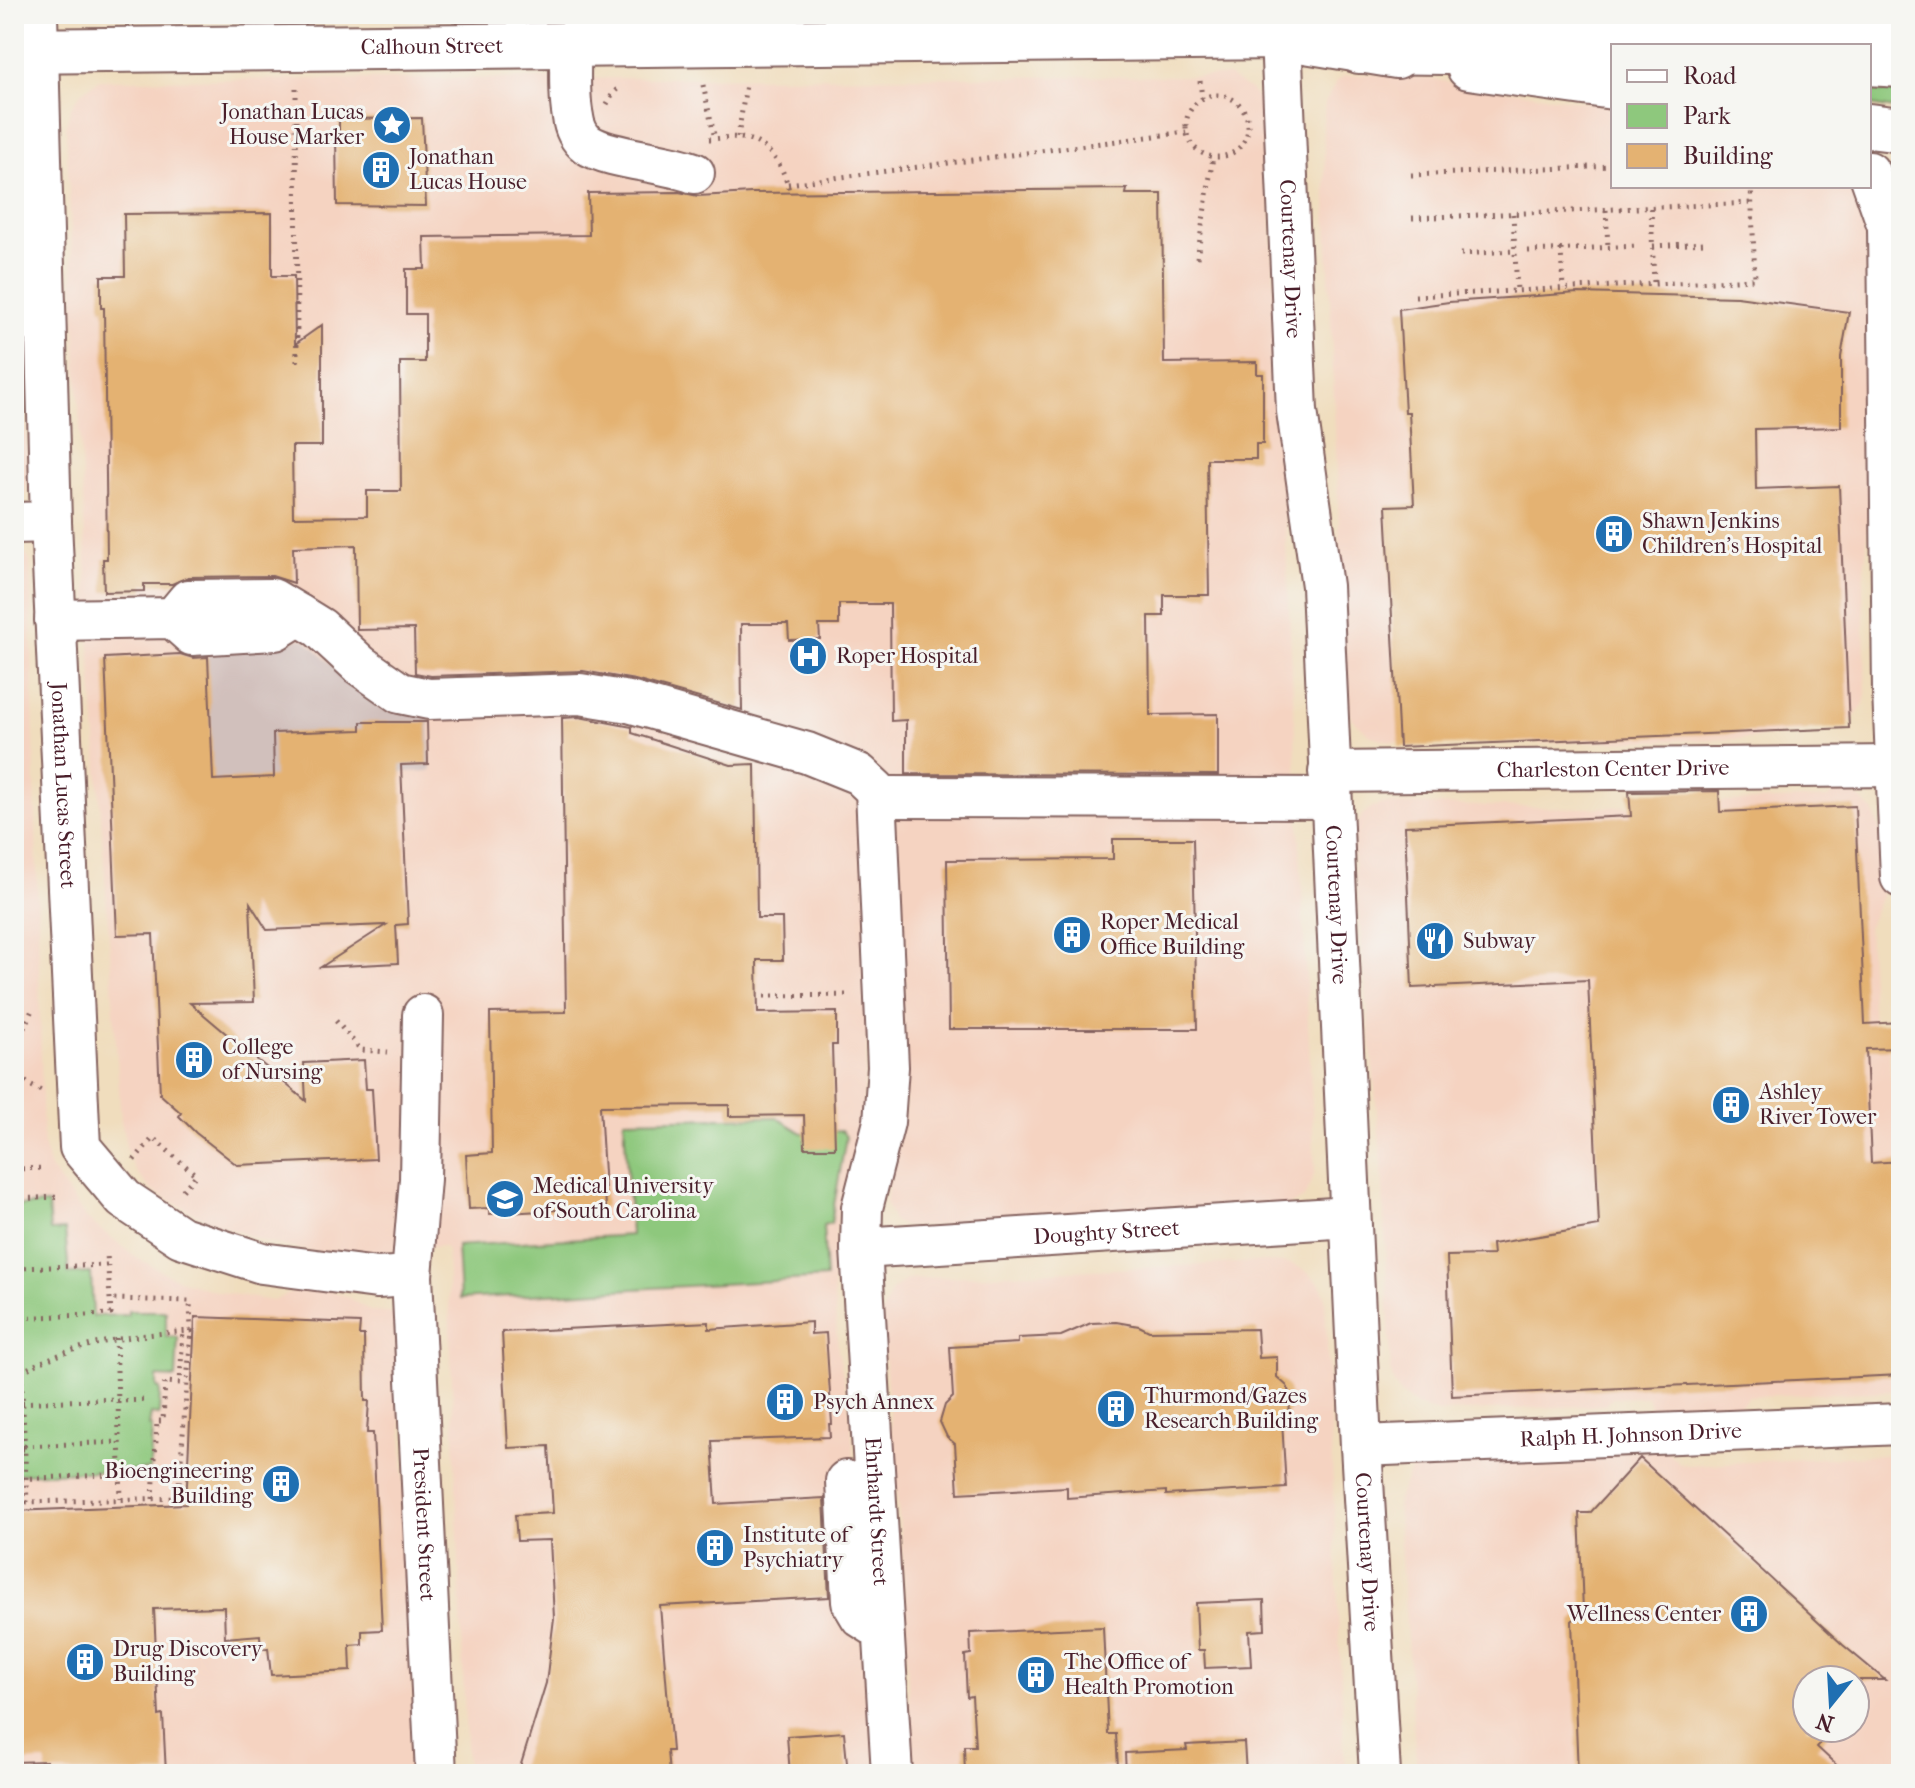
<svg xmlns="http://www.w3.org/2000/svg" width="1915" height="1788" font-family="'IM FELL French Canon',serif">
<rect width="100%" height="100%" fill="#f6f6f2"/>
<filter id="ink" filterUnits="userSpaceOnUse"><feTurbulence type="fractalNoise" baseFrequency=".0125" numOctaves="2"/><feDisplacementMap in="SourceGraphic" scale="16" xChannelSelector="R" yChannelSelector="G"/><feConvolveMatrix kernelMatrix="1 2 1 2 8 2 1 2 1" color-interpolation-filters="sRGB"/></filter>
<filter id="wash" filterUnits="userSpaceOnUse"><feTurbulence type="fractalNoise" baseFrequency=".006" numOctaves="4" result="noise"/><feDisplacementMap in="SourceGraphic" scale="32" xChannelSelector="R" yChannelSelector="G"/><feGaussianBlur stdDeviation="1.8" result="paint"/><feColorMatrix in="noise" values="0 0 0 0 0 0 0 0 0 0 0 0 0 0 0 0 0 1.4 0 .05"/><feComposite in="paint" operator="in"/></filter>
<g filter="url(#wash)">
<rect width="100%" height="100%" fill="#f0ddbd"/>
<!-- built -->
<path fill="#f5d3c1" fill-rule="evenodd" d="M1369,74L1416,77L1613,106V186H1864L1870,238L1873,476L1863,585L1866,693L1864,704L1850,722L1837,727L1747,739L1545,743L1393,742L1371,736L1352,718L1346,703L1323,122L1325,103L1336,82L1344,76Z
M1228,76L1250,90L1266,107L1315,1172L1304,1198L1283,1209L906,1227L893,1221L886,1204L890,1170L906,1110L889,810L868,1031L861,1131L836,1230L833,1283L838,1349L851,1419L877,1774H467L447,1250L443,1246L357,1255L307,1251L266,1242L212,1222L152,1191L136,1172L127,1152L121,1120L90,648L66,127L71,107L82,92L99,80Z
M14,164L28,470L26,492L14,505Z
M14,547L22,548L30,561L43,1144L50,1168L87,1219L139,1259L179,1280L219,1292L273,1301L295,1290L324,1288L346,1296L370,1311L397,1314L416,1774H14Z
M1841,786H1846L1873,811L1880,830L1883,891L1868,926L1873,1025L1889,1049L1891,1086L1901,1115V1391L1749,1396L1730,1416H1656L1651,1410L1648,1397L1612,1398L1606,1405L1440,1412L1416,1406L1400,1393L1394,1384L1391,1372L1382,1166L1353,850L1354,831L1362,815L1372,807L1382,804L1585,808L1828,798Z
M1259,1262L1289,1263L1305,1270L1320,1284L1325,1296L1345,1774H912L903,1562L881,1316L892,1290L908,1279Z
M1665,1449L1680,1464L1688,1465L1901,1454V1774H1417L1397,1501L1409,1473L1421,1462ZM1807,1680H1855V1728H1807Z"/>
<!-- industrial -->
<path fill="#d1c0bc" d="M305,639L367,698L393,711L429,712L431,771L213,780L207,644Z"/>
<!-- green -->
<path fill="#8ec87d" stroke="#6c7454" stroke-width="2" d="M1869,91L1901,93V110L1869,105Z
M776,1117L802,1133L842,1131L846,1137L831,1223L823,1225L826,1278L460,1299L457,1246L631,1235L624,1120Z
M48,1204L50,1231L65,1230L69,1274L91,1273L93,1316L128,1315V1311H166V1337H178L176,1378L157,1377V1388L160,1389L159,1415L151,1414L149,1426L152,1427L150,1470L14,1474V1206Z"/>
<g id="blocks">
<!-- building -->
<path fill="#e4b272" d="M422,118L426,206L337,205L336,134H339V119Z
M1127,189L1126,194H1162L1164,363L1257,362V374H1263V444H1256V459H1207L1209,595H1164V616H1149L1150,715L1218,714V775L906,774V720L891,721L890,604H839V625H819L820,639L789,640L788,624H741L742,710L635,680L583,671L431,676L415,673L414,629L357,630L356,545L293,547L294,583L272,576L188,577L172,584H144V591L104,592L103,559H107L104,308H101V276H125L124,214L272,213V276H294L295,344L322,325V446H292L293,517L367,516V491H401L400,362H425V314H406V269H425L424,237L589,235L588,193L679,192L698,196L752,193Z
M1578,293L1737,297L1849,312L1841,357V427L1755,429L1756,489L1839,486L1849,728L1399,747L1386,506L1414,505L1409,412H1405L1399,309L1449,302Z
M180,654L193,658L208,657L213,780L274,777L273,733L361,730V722H427L428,764L401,765L408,924L396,925L398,963L321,967L386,925L267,930L250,903L254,1002L190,1003L306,1101L304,1063L364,1060L366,1089H372L376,1159L237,1165L196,1133L179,1116L181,1113L160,1094L153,934L117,935L105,658Z
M579,717L632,727V733L731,765L755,764L757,918H782L783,960H757L758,1013L837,1012V1045H832L835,1148H805L804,1115L729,1116V1105L600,1106L606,1207L489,1214V1208L469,1209L466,1155L492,1153L490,1013L566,1012L562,718Z
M1719,791L1720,812L1855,806L1865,1024L1901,1022V1048L1866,1049L1871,1163L1901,1161V1375L1452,1396L1447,1256L1493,1255L1492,1244L1599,1226L1588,980L1412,988L1405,826L1631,816L1629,792Z
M1113,839H1193L1197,1029H949L947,860L1113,859Z
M195,1317L360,1323L359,1335H364L365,1401H369L367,1433H373L382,1630L362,1631V1644L350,1645L351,1671L271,1675L268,1648L261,1649L260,1635L225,1638L224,1607L154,1609L159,1716L163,1715L166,1774L46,1772V1761L14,1762V1511L186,1504Z
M709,1322V1329L811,1322V1334L826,1333L832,1424H829L830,1437L712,1441L716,1504L824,1498L829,1597L660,1606L672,1751H667L669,1774H518L546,1683L554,1618L550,1540L517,1541L515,1515L553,1513L549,1446L508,1448L502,1332Z
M1116,1322L1139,1326L1149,1331L1257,1329L1259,1358L1277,1357V1377L1287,1386L1291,1399L1289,1411L1282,1421L1286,1488L1166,1495V1491L1067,1498V1487L958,1493L955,1444L947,1437L940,1422L945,1405L953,1397L950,1347L1018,1343V1338L1061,1336L1091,1323Z
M1640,1458L1843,1645L1885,1680H1807V1728H1834L1817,1747L1846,1774H1578L1572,1621L1583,1610L1579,1513H1590Z
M1264,1600L1265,1630L1249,1631L1251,1666L1205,1668L1204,1650H1198L1196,1603Z
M1103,1627L1108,1734H1116L1118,1767L1063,1769V1774H965L964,1746H975L972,1696L967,1697L965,1655L971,1654L970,1633Z
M844,1732L848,1773L790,1774L787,1736Z
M1244,1742L1246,1774H1126L1125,1753L1187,1750L1186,1745Z"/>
</g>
</g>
<g filter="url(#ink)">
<use href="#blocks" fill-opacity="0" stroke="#84625e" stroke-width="2"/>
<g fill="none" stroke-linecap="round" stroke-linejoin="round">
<!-- minor casing -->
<g stroke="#84625e" stroke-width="44">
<g id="minor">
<path id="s1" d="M37,14L51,522L80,1147L124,1199L181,1237L262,1263L377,1278L412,1276"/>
<path id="s2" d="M1269,14L1281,37L1297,411L1322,586L1361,1446L1380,1774"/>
<path d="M570,43C571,67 568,94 573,117C574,127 579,138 587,144C609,159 664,161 694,173"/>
<path d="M1869,172L1888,226L1901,205"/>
<path d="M1888,226L1893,691L1901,877"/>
<path d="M14,523L51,522"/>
<path id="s3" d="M299,615L320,628L360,665L400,693L429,699L580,694L629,702L807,753L859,774L876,790L888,1067L884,1122L862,1208L861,1248L892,1774"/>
<path d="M55,620L173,618L192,635L275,630L299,615L272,599L188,600L173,618"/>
<path id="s4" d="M1329,772L1896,766"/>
<path d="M877,797L1331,798"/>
<path id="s5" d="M423,1015L420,1179L412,1276L436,1774"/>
<path id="s6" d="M861,1248L1350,1217"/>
<path id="s7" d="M1361,1446L1901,1424"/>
<path d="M846,1481L852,1602L861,1617L883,1631"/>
</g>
</g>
<!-- major casing -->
<g stroke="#84625e" stroke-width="48">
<g id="major">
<path d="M1302,31L1356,20L1650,22L1688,15"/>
<path id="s8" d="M14,51L1281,37L1397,56"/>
<path d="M1469,67L1613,87"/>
<path d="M1869,126L1901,130"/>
</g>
</g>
<!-- highway casing -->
<g stroke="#84625e" stroke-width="48">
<path id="highway" d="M1650,22L1901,33
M1359,51L1613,54
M1869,63L1901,65"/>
</g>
<!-- path -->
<path stroke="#84625e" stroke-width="5" stroke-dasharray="2 6" stroke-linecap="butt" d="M1200,81L1202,98
M703,85L715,139
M296,88L297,368
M1186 126a31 31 0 1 1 62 0a31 31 0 1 1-62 0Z
M607,104L613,93L621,86
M738,137L746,84
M709,139C720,139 730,136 741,138C768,141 785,167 789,192
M1411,175L1613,166
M788,184L1186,132
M1651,208L1654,284
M1606,210L1608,247
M1513,214L1517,291
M1412,218L1752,203
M1653,246L1705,243
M1561,249L1563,289
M1528,251L1639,246
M1461,254L1515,251
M1197,258L1213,157
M1415,296L1755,279L1751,186
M764,996L851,995
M336,1021L361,1050L388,1052
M14,1050L32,1010
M14,1070L28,1084L41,1091
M14,1085H29
M134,1160L153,1138L196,1175L180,1193
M14,1169L45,1168
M14,1199L60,1197
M14,1205L27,1502L178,1498L191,1331
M17,1268L108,1265
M14,1318L111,1314L107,1254
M116,1338L121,1499
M14,1376C69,1344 128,1335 191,1331L190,1301L110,1299
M117,1401L146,1400
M14,1403L118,1399
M24,1446L119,1442
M14,1449H25
M14,1479L154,1473
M153,1499L157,1421H163L165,1382L180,1383L183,1331"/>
<!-- minor -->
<use href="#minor" stroke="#fff" stroke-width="40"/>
<!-- major -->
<use href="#major" stroke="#fff" stroke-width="44"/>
<!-- highway -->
<use href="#highway" stroke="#fff" stroke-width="44"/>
</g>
</g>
<!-- icons -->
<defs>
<g id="sight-disc" transform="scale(2)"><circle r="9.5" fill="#1f6fb2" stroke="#f6f6f2"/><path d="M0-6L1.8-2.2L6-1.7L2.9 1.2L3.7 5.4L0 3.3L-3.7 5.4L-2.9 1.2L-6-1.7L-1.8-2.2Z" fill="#fff"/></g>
<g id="building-disc" transform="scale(2)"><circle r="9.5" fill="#1f6fb2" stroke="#f6f6f2"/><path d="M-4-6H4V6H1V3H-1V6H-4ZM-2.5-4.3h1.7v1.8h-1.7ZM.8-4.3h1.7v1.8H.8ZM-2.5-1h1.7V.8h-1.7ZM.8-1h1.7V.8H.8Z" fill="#fff"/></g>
<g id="hospital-disc" transform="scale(2)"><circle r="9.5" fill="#1f6fb2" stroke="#f6f6f2"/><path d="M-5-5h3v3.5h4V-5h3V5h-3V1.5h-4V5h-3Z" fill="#fff"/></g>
<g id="restaurant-disc" transform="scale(2)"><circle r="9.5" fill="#1f6fb2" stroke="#f6f6f2"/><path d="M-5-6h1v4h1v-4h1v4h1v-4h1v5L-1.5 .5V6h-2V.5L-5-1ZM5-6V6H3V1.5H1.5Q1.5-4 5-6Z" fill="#fff"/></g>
<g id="university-disc" transform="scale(2)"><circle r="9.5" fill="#1f6fb2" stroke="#f6f6f2"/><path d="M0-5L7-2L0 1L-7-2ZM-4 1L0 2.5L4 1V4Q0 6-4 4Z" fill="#fff"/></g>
</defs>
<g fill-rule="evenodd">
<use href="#sight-disc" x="392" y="125"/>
<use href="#building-disc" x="381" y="170"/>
<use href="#building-disc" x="1614" y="534"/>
<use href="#hospital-disc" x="808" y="656"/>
<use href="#building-disc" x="1072" y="935"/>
<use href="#restaurant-disc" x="1435" y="941"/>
<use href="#building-disc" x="194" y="1060"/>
<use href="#building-disc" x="1731" y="1105"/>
<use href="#university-disc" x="505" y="1199"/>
<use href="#building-disc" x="785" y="1402"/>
<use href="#building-disc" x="1116" y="1409"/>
<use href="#building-disc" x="281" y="1484"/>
<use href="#building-disc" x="715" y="1548"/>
<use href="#building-disc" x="1749" y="1614"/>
<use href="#building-disc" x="85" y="1662"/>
<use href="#building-disc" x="1036" y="1675"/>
</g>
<g text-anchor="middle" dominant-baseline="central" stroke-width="6" stroke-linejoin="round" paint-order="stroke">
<!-- street labels -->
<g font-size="22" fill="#4a1f2b" stroke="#f6f6f2">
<text stroke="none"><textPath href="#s8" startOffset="418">Calhoun Street</textPath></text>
<text stroke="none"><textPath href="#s2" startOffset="248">Courtenay Drive</textPath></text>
<text stroke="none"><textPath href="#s4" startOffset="284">Charleston Center Drive</textPath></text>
<text stroke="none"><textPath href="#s1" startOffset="772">Jonathan Lucas Street</textPath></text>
<text stroke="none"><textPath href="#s2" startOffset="896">Courtenay Drive</textPath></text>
<text stroke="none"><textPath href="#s6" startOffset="246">Doughty Street</textPath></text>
<text stroke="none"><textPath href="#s7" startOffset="270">Ralph H. Johnson Drive</textPath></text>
<text stroke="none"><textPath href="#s3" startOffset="1348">Ehrhardt Street</textPath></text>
<text stroke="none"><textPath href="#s5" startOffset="510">President Street</textPath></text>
<text stroke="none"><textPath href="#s2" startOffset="1544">Courtenay Drive</textPath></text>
</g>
<!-- poi labels -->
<g font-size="22" fill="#4a1f2b" stroke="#f6f6f2" text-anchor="start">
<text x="364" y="112" text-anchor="end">Jonathan Lucas<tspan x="364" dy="25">House Marker</tspan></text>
<text x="409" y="157">Jonathan<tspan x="409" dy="25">Lucas House</tspan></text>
<text x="1642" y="521">Shawn Jenkins<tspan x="1642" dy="25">Children's Hospital</tspan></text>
<text x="836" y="656">Roper Hospital</text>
<text x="1100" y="922">Roper Medical<tspan x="1100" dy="25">Office Building</tspan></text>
<text x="1463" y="941">Subway</text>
<text x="222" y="1047">College<tspan x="222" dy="25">of Nursing</tspan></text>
<text x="1759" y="1092">Ashley<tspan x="1759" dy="25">River Tower</tspan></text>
<text x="533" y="1186">Medical University<tspan x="533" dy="25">of South Carolina</tspan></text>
<text x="1144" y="1396">Thurmond/Gazes<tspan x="1144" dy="25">Research Building</tspan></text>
<text x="813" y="1402">Psych Annex</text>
<text x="253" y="1471" text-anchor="end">Bioengineering<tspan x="253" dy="25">Building</tspan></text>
<text x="743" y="1535">Institute of<tspan x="743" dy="25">Psychiatry</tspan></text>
<text x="1721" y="1614" text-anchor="end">Wellness Center</text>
<text x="113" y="1649">Drug Discovery<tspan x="113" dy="25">Building</tspan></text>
<text x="1064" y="1662">The Office of<tspan x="1064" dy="25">Health Promotion</tspan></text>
</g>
</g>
<!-- margin -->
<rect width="1915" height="1788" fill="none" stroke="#f6f6f2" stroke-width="48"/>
<!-- legend -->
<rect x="1611" y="44" width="260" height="144" fill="#f6f6f2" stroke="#b1a0a2" stroke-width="2"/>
<rect x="1627" y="70" width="40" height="12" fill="#ffffff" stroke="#b1a0a2" stroke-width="2"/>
<text x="1683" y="84" font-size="24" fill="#4a1f2b">Road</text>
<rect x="1627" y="104" width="40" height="24" fill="#8ec87d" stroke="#b1a0a2" stroke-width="2"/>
<text x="1683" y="124" font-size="24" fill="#4a1f2b">Park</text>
<rect x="1627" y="144" width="40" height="24" fill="#e4b272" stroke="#b1a0a2" stroke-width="2"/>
<text x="1683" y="164" font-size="24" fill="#4a1f2b">Building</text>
<!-- north arrow -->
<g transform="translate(1831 1704) rotate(198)"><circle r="38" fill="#f6f6f2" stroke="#b1a0a2" stroke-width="2"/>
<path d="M0-6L14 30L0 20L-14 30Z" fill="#1f6fb2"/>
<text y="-12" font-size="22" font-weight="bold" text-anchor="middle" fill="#4a1f2b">N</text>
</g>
</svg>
